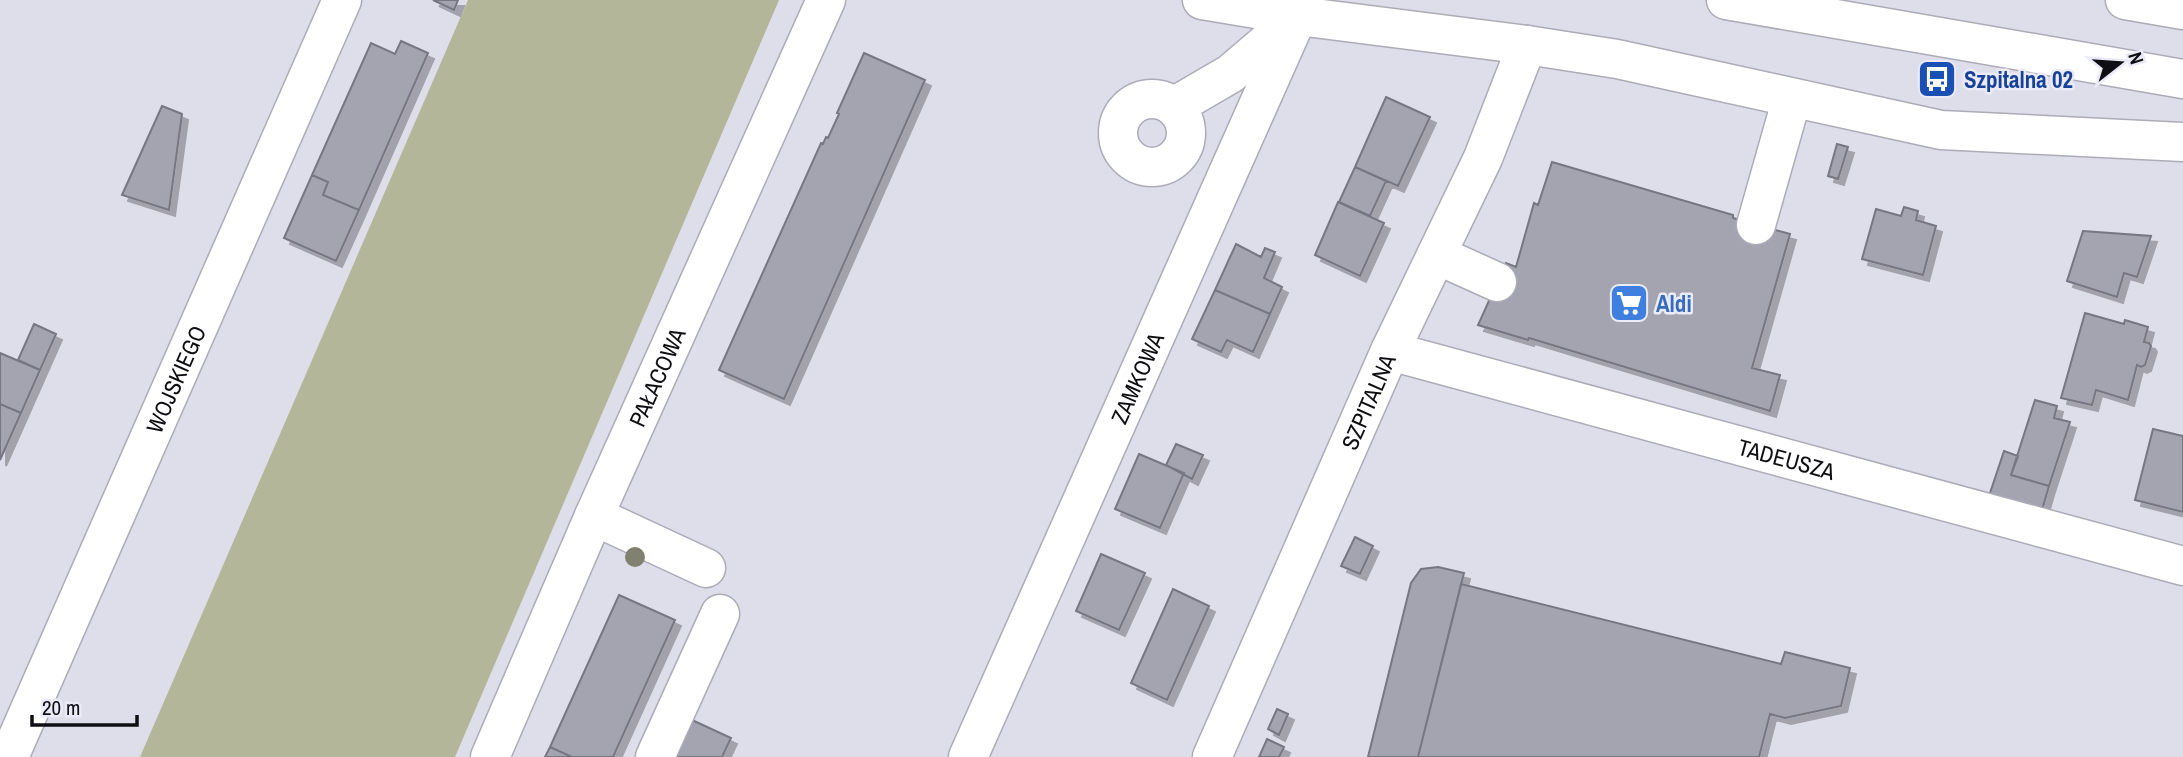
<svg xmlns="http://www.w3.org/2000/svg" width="2183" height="757" font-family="'Archivo Narrow',sans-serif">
<defs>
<filter id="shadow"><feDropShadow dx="6" dy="6" stdDeviation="0" flood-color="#0004"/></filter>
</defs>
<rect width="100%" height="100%" fill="#deddea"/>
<!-- green -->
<path fill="#b4b699" d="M468,0H779L455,757H140Z"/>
<!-- building -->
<path fill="#a4a3b0" stroke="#787683" stroke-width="2" filter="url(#shadow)" d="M433,0H458L454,10Z
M401,41L428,53L359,210L323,195L328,182L312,175L371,43L395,54Z
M864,53L925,80L784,399L719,370L821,143L823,144L826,137L828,138L839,114L837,113Z
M1386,97L1430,117L1398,186L1355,167Z
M162,106L182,114L169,210L122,195Z
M1837,144L1848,147L1838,179L1828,176Z
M1552,162L1733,215V218L1790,234L1752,368L1780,375L1770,411L1529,338L1528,340L1478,325L1506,263L1516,267L1534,203L1538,205Z
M1355,167L1386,181L1370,216L1339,202Z
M312,175L328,182L323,195L359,210L336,261L284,238Z
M1338,202L1384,223L1360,276L1315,255Z
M1904,207L1918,211L1916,220L1936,226L1923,275L1862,259L1876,209L1901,216Z
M2083,231L2151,236L2137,277L2124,273L2117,297L2067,281Z
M1236,244L1261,257L1265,248L1275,252L1264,278L1282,287L1270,314L1215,290Z
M1215,290L1270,314L1253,352L1227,340L1221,352L1192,339Z
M2085,313L2124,324L2125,320L2148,327L2144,342L2149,343L2151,346L2145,365L2141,367L2137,365L2128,400L2096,390L2092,405L2061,398Z
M34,324L56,334L40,370L18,360Z
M0,353L40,370L21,413L0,404Z
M2035,400L2057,406L2054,418L2070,422L2049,486L2011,475Z
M0,404L21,413L0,460Z
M2153,429L2183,436V512L2135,500Z
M1176,444L1203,455L1192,479L1166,465Z
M2004,451L2018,456L2011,475L2049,486L2042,510L1989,496Z
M1139,454L1184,473L1160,528L1115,509Z
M1355,537L1373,546L1360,574L1341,566Z
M1101,554L1145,573L1119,630L1076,611Z
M1438,567L1464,573L1418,757H1368L1411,583L1421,569Z
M1461,584L1781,664L1785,652L1850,668L1841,706L1785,718L1770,714L1759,757H1418Z
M1173,589L1209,606L1167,700L1131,683Z
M619,595L675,620L613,757H572L550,747Z
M1277,709L1288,714L1279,735L1268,729Z
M692,720L731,738L722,757H676Z
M1267,739L1284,747L1279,757H1259Z
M550,747L572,757H545Z"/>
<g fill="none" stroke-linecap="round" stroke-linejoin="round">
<!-- minor casing -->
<g stroke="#adabb8" stroke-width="41">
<g id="minor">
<path d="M1202,0L1298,16L1527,45L1617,59L1941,130L2183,142"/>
<circle cx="1152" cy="133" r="34"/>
<path d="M1175,106L1230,74L1291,22"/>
<path d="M1756,225L1792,98"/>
<path d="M1437,255L1497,282"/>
<path id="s1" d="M1390,351L2183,566"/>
<path d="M594,516L706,568"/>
<path id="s2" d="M9,757L342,0"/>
<path id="s3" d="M490,757L594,516L826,0"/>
<path d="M655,757L720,614"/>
<path id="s4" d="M968,757L1305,0"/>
<path id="s5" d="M1212,757L1390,351L1483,158L1527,45"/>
</g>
</g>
<!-- major casing -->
<g stroke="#adabb8" stroke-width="41">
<path id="major" d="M1726,0L2183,79
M2125,0L2183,10"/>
</g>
<!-- minor -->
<use href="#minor" stroke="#fff" stroke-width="38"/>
<!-- major -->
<use href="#major" stroke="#fff" stroke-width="38"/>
</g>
<!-- trees -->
<circle fill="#80816f" cx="635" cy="557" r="10"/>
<!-- icons -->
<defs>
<g id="bus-square" transform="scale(2.0125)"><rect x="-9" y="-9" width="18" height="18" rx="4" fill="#1a4fb4" stroke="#ebeaf8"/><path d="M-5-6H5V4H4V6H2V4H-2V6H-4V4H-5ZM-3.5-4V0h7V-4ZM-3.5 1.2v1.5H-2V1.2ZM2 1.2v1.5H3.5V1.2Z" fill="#fff"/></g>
<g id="supermarket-square" transform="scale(2.0125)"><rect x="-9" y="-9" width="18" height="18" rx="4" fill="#3f7fe0" stroke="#ebeaf8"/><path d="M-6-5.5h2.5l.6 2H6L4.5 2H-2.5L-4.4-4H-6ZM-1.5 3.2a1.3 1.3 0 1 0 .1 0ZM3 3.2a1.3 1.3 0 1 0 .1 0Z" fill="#fff"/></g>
</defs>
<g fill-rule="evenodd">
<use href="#bus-square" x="1937" y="79"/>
<use href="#supermarket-square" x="1629" y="303"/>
</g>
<g text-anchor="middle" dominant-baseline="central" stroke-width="5" stroke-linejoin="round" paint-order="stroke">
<!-- transit labels -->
<g font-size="23" font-weight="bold" fill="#164399" stroke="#ebeaf8" text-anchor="start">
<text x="1964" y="79">Szpitalna 02</text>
</g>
<!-- shop labels -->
<g font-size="23" font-weight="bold" fill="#366cbe" stroke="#ebeaf8" text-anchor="start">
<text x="1656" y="303">Aldi</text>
</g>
<!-- street labels -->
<g font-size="23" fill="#0f0e13" stroke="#ebeaf8">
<text stroke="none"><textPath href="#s2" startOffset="413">WOJSKIEGO</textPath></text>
<text stroke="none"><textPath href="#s3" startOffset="415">PAŁACOWA</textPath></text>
<text stroke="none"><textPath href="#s4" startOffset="415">ZAMKOWA</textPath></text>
<text stroke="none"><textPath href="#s5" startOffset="388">SZPITALNA</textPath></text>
<text stroke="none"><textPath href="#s1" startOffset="411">TADEUSZA</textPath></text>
</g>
</g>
<!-- north arrow -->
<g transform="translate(2120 63) rotate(73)" stroke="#ebeaf8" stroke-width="5" paint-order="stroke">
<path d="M0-5L12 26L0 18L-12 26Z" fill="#0f0e13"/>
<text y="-10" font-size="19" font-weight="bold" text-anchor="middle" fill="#0f0e13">N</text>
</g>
<!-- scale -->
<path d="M32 715v10h105v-10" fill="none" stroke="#0f0e13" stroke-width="3.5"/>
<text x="42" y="715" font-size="21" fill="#0f0e13" stroke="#ebeaf8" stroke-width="5" paint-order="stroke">20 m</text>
</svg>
